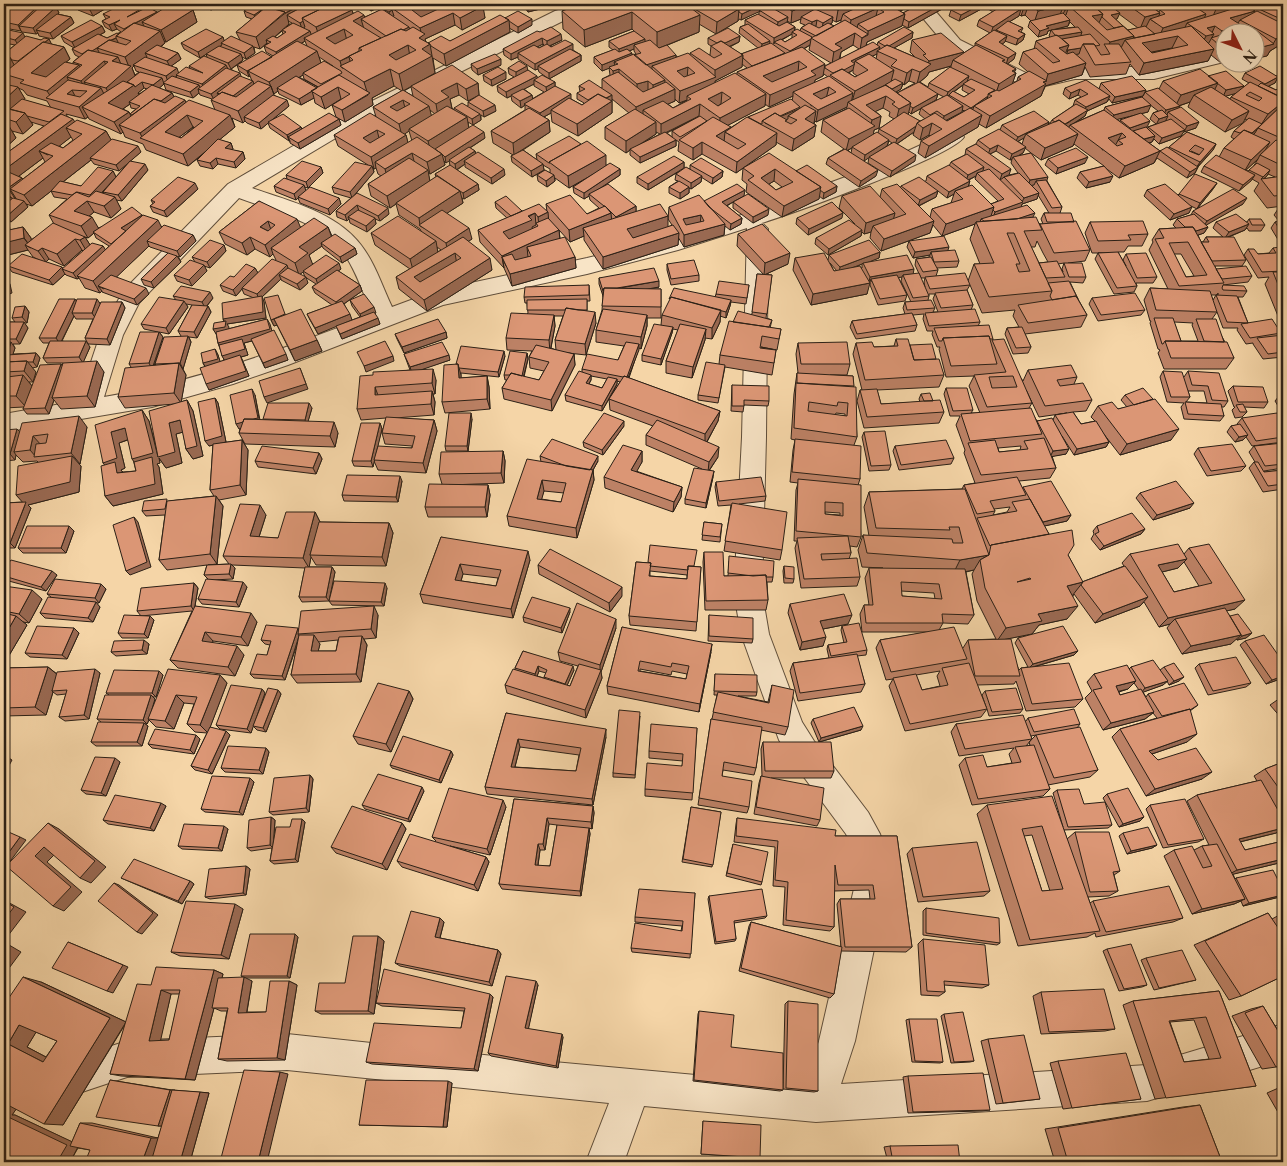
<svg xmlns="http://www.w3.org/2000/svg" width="1287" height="1166" font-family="'Libre Caslon Text',serif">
<rect width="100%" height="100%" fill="#f5d5a7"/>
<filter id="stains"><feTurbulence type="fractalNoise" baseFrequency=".004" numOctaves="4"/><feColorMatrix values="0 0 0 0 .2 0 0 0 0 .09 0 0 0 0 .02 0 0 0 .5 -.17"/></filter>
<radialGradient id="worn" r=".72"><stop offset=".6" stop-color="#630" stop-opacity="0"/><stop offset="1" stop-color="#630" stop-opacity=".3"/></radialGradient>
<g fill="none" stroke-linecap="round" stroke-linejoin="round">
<!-- minor casing -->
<g stroke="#5e4d3a" stroke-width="2">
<path id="minor" d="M577,4H602L599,8L567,19L376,114L252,188C289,201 336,212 361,245C375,263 382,286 392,307L438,290L587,258L666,239L751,212L875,166L947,133L954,131L961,133L964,137C951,157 793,213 762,223L768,229L766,437L762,593L769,634L802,722L814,741L868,812L880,834L891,867L855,1041L841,1084L1147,1065L1283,1024V1060L1147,1101L816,1122L644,1106L624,1162H586L609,1103L287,1070L127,1077L55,1101L40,1100L4,1091V1055L40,1064H55L127,1041L287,1034L532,1060L804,1085L819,1041L859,867L854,850L846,834L792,761L779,740L741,634L734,593L742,437L747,228L678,250L587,274L443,305L288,365L233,384L152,407L4,432V414L78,401L100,335L123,291L228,184L362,106L555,11ZM239,198C272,210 325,224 345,255C357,273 364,295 372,315C282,349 199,381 104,397L123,335L139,303Z
M925,5L931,6L960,40L1038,79L1039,77L1074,67H1154L1224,51V62L1154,79H1075L1045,86L1043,90L1036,92L948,48L916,10L919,6Z"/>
</g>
<!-- minor -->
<use href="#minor" fill="#f8e4c6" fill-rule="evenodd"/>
</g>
<!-- wall -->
<path fill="#bc8165" stroke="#2b2016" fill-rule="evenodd" d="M4,4H26H25L39,8L56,7L59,13L58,14L71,17L74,23L53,39L39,36L38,33L36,34L22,32L21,31L4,28V10L5,9H4Z
M75,4H113L93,16L78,10Z
M197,4H220V5L211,10Z
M254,4H281L276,7L345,5L353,13L365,17L379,11L378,7H379L371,11L362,4H437L438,9L439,8L438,4H486L482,6L485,18L462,30L455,25L425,39L426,42L428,43L450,41L505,18L532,25L518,33L509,28L510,32L446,66L433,58L435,73L427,78L478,83L479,95L468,101L459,95L450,99L452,108L454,110V108L468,106V102L496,111L484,117L481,115V120L473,125L468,122L469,128L485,138L470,148L475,151L476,154L505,175L492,184L465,167V164L457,170L478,184L479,190L464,199L462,198L463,203L447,213L472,239L468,241L492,270L427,311L399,289L396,277L410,269L375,245L371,233L421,231L420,229L399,215L396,204L390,208L371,196L368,184L381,176L378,174L376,168L374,169L373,168L374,172L353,197L389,214L380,221L375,219L376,224L367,232L350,223L349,219L347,221L337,217L336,211L351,198L334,193L332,187L368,165L338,146L334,135L376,117L373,107L402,91L394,86L372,98L373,105L345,122L336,117L332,105L341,99L325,109L315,103L314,98L301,105L279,94L278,91L273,94L274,95L289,106L272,120L301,127L302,129L339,119L341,125L300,149L290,143V141H289L270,128L268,123L261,129L247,123L245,121L243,123L232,118L235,127L219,140L231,143L233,149L232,150L243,152L245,159L236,168L218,164L213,169L200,166L197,160L207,151L188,166L146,150L143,144L125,137L123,132L121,134L89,119L88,117L85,119L66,114L67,116L75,122L106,131L111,140L141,152L130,161L148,170L122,201L116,200L121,209L111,218L94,212L89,216L98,228L142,215L162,227L193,235L196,241L180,257L178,256L181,262L154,288L144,285L141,279L168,253L150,247L149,246L116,277L149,294L137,305L102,292V291L100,293L85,288L79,278L77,279L66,275L65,274L53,285L12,272L8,266L39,260L33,257L28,250L4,256V155L44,126L31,122L33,125L23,134L12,131L16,138L4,149V84L9,85L5,79L4,80V48L7,51L15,45L4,43V29L25,37L41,40L49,39L51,44L64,47L70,59L66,62L73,64V62L79,57L75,55L72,49L74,48L64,42L61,36L102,26L105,32L100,35L107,38L121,32L117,29L112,31L105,27L102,21L106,19L103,14L146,6V8L157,12L193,10L197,22L166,42L164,41L165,43L161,47L178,53L181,59L171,66L179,73L190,69L189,66L207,57L206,54L200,58L184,49L181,43L223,37L224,41L240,40L236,32L252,19L246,17L244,11ZM287,19L288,21L292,23L286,27L289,24ZM282,31L283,34L277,38L275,37ZM305,41L307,46L301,44ZM267,43L268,44L264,46L266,52L273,56L239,64L243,60L242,57L246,59L255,53L254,47L260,49ZM319,57L333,66L321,63ZM237,65L239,71L249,77L250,76L252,81L241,77L231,69ZM134,66L136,71L139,72L135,75L132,68ZM303,75L304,79L318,87L299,77ZM164,84L166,90L193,98L199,93L200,95L212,99L211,100L215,110L186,102L174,97L172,93L159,88ZM411,87L413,96L404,91ZM18,88L23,90L27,95L47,101L51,108L24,100L25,99ZM144,88L147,89L139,94L138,93ZM130,104L131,108L136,109L130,114L129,112L123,109ZM430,110L435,114L431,116ZM193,127H194L181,138L179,137ZM409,131L412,141L408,143L406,135L404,134ZM71,137L73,140L63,148L59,146ZM43,158L45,162L23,179L19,176ZM91,160L94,164L119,171L129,162L103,192L104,193H102L116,177L113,171L81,186L63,182ZM449,160L450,166L435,174L436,177L430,181L428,173L430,174L445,165L444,161L446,163ZM51,191L54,197L67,199L49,215L54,224L31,240V238L23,227L10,230L9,223L8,221L11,222L28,207L26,204L32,206ZM94,233L96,238L109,246L105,250L103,246L90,245L85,237L88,238ZM437,247L441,250L438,252ZM82,250L83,251L63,269L46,262L49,259L64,266Z
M522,4H560L528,12Z
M582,4H765V8L767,7V4H950L943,7L942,9L908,28L902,25V26L867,42L866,45H877L878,42L913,32L912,38L894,48L915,57L910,52L912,40L964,52V53L975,46V43L990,33L977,26L979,20L993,12L985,7L959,21L949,16L951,10L962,4H1093L1104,9L1111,7L1106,4H1167L1166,5L1155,9L1159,12L1160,10L1166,8L1168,4H1273L1270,6L1272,7L1283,4V43L1270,51L1267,56L1224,32V62H1242L1226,67L1211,55L1208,61L1139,75L1130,64L1126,74L1090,77L1085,67L1082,75L1045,86L1041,96L986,128L979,124L978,127L925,158L918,153L921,141L930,136L929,135L920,140L913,135L914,132L897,144L915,161L890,177L868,163L869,157L864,161L876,176L859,187L826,164L828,158L844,149L821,132L823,120L846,109L847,107L816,122L815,121L814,124L816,125L814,137L792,151L776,142V145L749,164L796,171L837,186L836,192L823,199L819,196V199L782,217L746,192L747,184L742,180L743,168L736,173L702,154L693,160L678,151L679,142L676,140V146L640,163L630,155V150L626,153L605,139V127L629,113L612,99V113L578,136L552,122L551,113L544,117L549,120L550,132L523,150L537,160L536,154L606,165L620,169V175L598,190L636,206V212L668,227L672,225L668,219L669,207L744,196L768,215L753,223L733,208V202L727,206L742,218L741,224L730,230L725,226L724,235L684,247L678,237V245L603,269L584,240V236L570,242L559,230L560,238L575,257L576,268L512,286L504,268L480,242L478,230L507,218L496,208L495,202L522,211L547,212L546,204L587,214L599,208L590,200L589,196L584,199L574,193L573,187L586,178L569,188L555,178V181L547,187L538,181L537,175L544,170L532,177L512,162L511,156L513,155L493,143L491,131L525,110V105L521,108L512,101L511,96L507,98L498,92L497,86L514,77L509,74L508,68L528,70L537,78L555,82V86L571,99L582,105L584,103L577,99V93L580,92L579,86L602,88V79L610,75L609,68L602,71L594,63V57L613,50L609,47V41L634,31L632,29L585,47L563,29L562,11ZM916,4L918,5L903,13L900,11ZM759,11V14L745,20V25L740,27L739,33L758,48L741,54L730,47L739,42L740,36L708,38V44L711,46L710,55L690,53V55L676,57V55L663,47L699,32V24L716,34L738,21L739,19L741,20ZM1019,14L1021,16L1025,15L1031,21H1030L1028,27L1038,37L1047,34L1048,31L1068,26L1070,22L1075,27L1051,30L1049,36L1050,37L1036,41L1034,49L1023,52L1019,64L1028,72L1018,77L1017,81L1012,84L1016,73L1014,72L1016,69L1007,64L1014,59L1002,44L1005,42V41L1016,45L1023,40L1025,34L1021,32L1023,28L1009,22L1019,16ZM1119,14L1138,28L1128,30L1116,20L1117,19ZM801,19L800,23L805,25L801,28L800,31H795V27L787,22V21L791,23ZM832,20L836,22L841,20V22L834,26L830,24L832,23ZM792,34V38L785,42L782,40ZM810,45L809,50L831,63L825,66L804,49ZM853,45L859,49L840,59L841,52ZM1172,48L1152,53L1151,52ZM634,49V51L636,54L632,55L629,51ZM877,54L876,59L872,56ZM742,64L747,68L737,72V74L715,83V81L742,67ZM951,66V67L929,83L928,87L920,82L927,76L929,72ZM853,70V73L857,76L855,77L849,73ZM824,74L828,77L814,83L815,80L823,76ZM909,81L915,83L897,93L896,92L901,89L903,84L904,85ZM534,84V86L544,92L532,99V95L524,89ZM963,85L962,90L969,94L964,97L954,92ZM938,94L944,97L921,108L919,114L925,119L920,121L908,115L909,112L911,114L936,100ZM793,96L792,101L748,117L730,128L728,125L765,106V104L769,107ZM675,99L679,103L687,100L673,108L668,104L675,101ZM883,108L890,112L889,116L894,119L879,129L878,133L873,134L874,130L879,128L881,116L875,111ZM962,110L965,111L947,121L946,120L962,112ZM699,116L672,131V137L667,133ZM656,132L660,134L643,143L656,134ZM889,141L892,143L887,146ZM852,148L851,153L848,150ZM543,165L550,169V173L544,170ZM774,181L782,187L776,190L769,184Z
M540,32L562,40L550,46L573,50L581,55V61L549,79L539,72L538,69L535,70L518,59V57L511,60L504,55L503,49ZM543,44L544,45L539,48L537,47Z
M471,64L501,65L478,75L472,70Z
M1283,65V81L1277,78L1275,83L1268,86L1276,90L1283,83V206L1267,208L1254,191L1259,183L1252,179L1239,191L1201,172L1204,166L1219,157L1224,148L1234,139L1231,137L1234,131L1247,120L1245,119L1225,132L1188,107L1190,102L1179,106L1178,108L1196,128L1183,132L1181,136L1159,144L1154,139L1152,142L1149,143L1160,151L1168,148L1187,132L1216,144L1213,150L1198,167L1195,173L1187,178L1157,158L1154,163L1119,178L1104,167L1110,182L1086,188L1077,178L1080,172L1104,166L1074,144L1073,146L1041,160L1031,153L1062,207L1060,213L1074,222L1090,250L1085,261L1068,263L1086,277L1083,283L1070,282L1078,299L1087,315L1081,327L1025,334L1031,347L1028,353L1013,354L1005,334L1007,328L1019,327L1013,316L1015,310L982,313L970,285L967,290L973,305L971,310L980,322L978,326L993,339V340L1023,381L1028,370L1077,377L1074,384L1092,400L1086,411L1073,412L1081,424L1095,421L1091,417L1098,406L1118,409L1127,407L1121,400L1125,395L1152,400L1171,440L1120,455L1103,433L1109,442L1106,447L1074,455L1062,436L1066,454L1052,456L1056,468L1050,478L1019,481L1022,489L1023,487L1071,515L1067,521L1044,526L1049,534L1068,555L1082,582L1124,566L1122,563L1130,554H1184L1189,548L1235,609L1226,611L1230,616L1252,633L1246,638L1237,640L1236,639L1231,644L1182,654L1167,628L1170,624L1159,627L1144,602L1140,606L1095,623L1074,594L1073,596L1067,619L1039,625L1032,634L1006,639L1019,670L1021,668L1028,667L1015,643L1018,638L1078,651L1074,655L1037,666L1083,699L1075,707L1026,711L1016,681L1014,684L977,685L986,707L982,695L985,691L1023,709L1020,713L989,716L987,709L981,717L905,731L889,686L893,679L886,680L876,648L880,640L929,632H862L860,614L864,605H869L865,578L869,568H883L862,567L858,550L863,535L869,536L864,507L869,492L962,489L964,485L975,483L964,453L965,450L956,425L960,416H950L944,394L946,388L973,410L971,413H980L969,386L974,376L946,377L939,349L940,347H937L932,334L933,331H927L923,319L924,314L913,315L917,325L915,331L856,339L850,327L852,321L905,314L903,308L905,302H911L901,281L902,277H898L907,295L905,301L878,305L870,285V282H869L867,294L811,305L793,270L795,258L828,260L829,255L880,252L879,258L870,261L913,274L925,287L924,282L925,278H921L915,265L916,259L929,257L930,255L913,258L907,247L909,241L948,251L959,261L957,267L937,268L938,270L936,276L968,281L974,264H980L970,239L975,224L942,236L933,225L930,233L881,251L870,238L871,232L864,234L862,232L861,236L828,255L815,244L816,238L855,224L839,208L842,196L880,197L882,189L901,187V186L926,181L927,176L949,166L951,162L965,155L966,149L976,144L978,140L1000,130L1002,125L1049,122L1048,124L1050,123L1052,120L1073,106L1075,100L1081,97L1078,95L1069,99L1063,94L1065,88L1099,89L1101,83L1146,90L1143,96L1112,103L1109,99L1107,102L1087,111L1085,116L1076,122L1104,110L1105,107L1142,97L1145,92L1159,89L1163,81L1208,76L1244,86L1243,88L1249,83L1242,79L1245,73L1277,76ZM1236,93L1231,97L1230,99L1225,96ZM1149,104L1158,111L1153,113L1150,119L1156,124L1148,127L1147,129L1146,128L1147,127L1120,120V122L1117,119L1148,112ZM1024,138L1022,144L1018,141ZM1025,148L1031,153L1018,156L1023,153ZM996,151L1010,160L1012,159L1011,163L1018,173L1009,175L990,154ZM1191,151L1200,155H1199L1191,152ZM1258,159L1253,167L1248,171L1246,170ZM1268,174L1275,177L1264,179ZM976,176L975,179L998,201L991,204L969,186V180ZM938,191L947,198L954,194L951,203L932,209L930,217L919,206L936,197ZM1038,195L1049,213H1044L1041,219L1043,224H1040L1021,207L1022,204L1037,199ZM1037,241L1043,253L1048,262L1039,263L1031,247H1035ZM830,263L837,271H834ZM1064,263L1062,269L1063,272L1058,264ZM862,264V268L856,267ZM929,294H935L933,299L938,312H933L935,308L928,300L929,296ZM1026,390L1039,417L1067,413L1055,415L1053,420L1037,421L1029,408L1032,403ZM1021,446L1020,450L999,452L998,448ZM1010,507L1007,512L993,515L995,511L994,509ZM1184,562L1199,586L1174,592L1162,572L1178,568ZM974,570L972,574L977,601L996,639L968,640L963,648L939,630L943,623L968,624L974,615L966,572ZM901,591L934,593L935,599L902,596ZM940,671L937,676L940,686L922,690L916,675Z
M483,75L506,79L492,86L484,81Z
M1048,159L1085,163L1056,174L1045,165Z
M684,162V168L690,169V165L723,171L722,177L712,184L701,177V182L691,189L689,188V193L680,199L669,193V187L678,181L675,180L676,174L678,172L648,190L637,183V177Z
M321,167L323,173L308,188L304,187L306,191L339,198L341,204L330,215L300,203L298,198L296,200L276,192L274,186L287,179L286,175Z
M1217,183L1213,189L1197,209L1191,206L1189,213L1170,220L1144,196L1147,190L1178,195L1179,194Z
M198,189L167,217L153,212L150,206L153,204L151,200Z
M259,201L300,227H328L332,236L355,248L357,254L342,263L323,248L322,246L309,255L312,264L341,269L338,271L360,285L362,291L344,304L352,320L360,317L352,306L350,300L376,313L375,314L380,324L342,339L336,326L318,334L310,320L307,314L332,305L315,293L312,287L316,284L305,277L303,272L300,274L308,283L300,290L281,280V279L262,297L264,302L266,318L227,324L228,329L267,319L272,331L288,360L265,368L252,341L244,343L248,355L241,357L249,376L209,390L205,367L203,363L215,349L218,355L220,362L224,360L218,343L216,333L213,329L224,321L223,319L254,298L244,294L242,289L236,296L223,291L220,285L234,277L255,268L258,273L276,260L273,254L270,257L255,249L247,255L225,244L219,232Z
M1243,204L1205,225L1208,227L1204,233L1198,235L1201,242H1203L1206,237H1223L1213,228L1216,222H1247L1249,219L1265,225L1261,231H1249L1247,228L1245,230L1229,237L1246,260L1242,266H1215L1216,269L1252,276L1248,282L1223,285L1247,291L1243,297H1238L1248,323L1281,333L1280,335H1283V357L1263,359L1253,344V343L1246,344L1237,330L1238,328H1223L1217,312L1212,319L1234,358L1226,369H1164L1158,353L1160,350L1158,349L1150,323L1151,321H1150L1144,300L1150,288L1168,289L1149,250L1153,242L1152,240L1159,229L1176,228L1173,225L1177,219L1191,215L1193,211ZM1174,254H1181L1194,276L1186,277ZM1218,293V295H1216L1213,300L1211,295H1217ZM1174,322L1193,323L1192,325L1198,341H1181Z
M1283,208V243H1280L1271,228L1275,222L1279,221L1274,215L1278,209Z
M797,218H842L808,235L796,224Z
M1090,222L1148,234L1142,246H1128L1124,252H1118L1126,266L1123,260L1126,254L1157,277L1153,283H1136L1137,286L1134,292L1114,294L1095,259L1098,253H1108H1092L1085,233Z
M738,234L788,264L764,275L737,246Z
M224,245L226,251L210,268L204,266L207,271L192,286L177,281L174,275L195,262L192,257Z
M1273,248L1283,253V321H1280L1265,284L1269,277L1258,278L1244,255L1248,249L1258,254L1269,253Z
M667,264L699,275V281L671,285L667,270Z
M757,274L772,275L766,318L772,320L770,328L781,329L777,350L761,347L776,350L772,375L725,367L718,403L698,400V395L719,364L720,355L733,322L752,314Z
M599,278L659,287L648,289H661V318H647V326L641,349L639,348L629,378L720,411L718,421L707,442L718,457L709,471L713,477L706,508L685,504V499L702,469L646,445V435L653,426L610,410L609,399L602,411L566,401L565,395L582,372V369L618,360L624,346L596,342V330L602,310L603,296L599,284ZM591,376L607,379L602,388L589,384L591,380ZM617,381L620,382L611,396L617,384Z
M589,285L590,301H587V311L596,323L586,355L568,353L574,354L575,365L552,411L504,399L502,388L507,380H505L504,375L527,353L528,359L524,377L539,380L544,371L530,368L529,357L532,351L507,350L506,338L528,313L527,303H525L524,297ZM554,316H563L555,340L556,350L551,348L555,326Z
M749,285L746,304L731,302L730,306L726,318L720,316V322L712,339L705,338V340L692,378L666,373V361L678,330L673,329L672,333L661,365L642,361V355L661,325L662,315L715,297L716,294Z
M173,296L213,298L207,306H208L211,312L197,338L189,337L191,342L183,369L186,375L181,402L187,400L193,411L203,456L193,459L186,449L183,432L176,434L182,463L166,468L159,458L160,463L157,464L159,467L163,494L113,506L105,496V465L103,463L142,410L149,421L158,454L175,404L125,408L118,397L131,367L129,364L158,332L144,329L141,324L176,300ZM186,304L192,305L178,331L181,336L155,364L156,365L154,366L163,337L159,332L169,334L188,307ZM128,440L134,463L136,471L123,472L121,470L125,468L119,443Z
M1092,298L1145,310L1141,315L1098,321L1089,304Z
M76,301L100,303L122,302L125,308L110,345L88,344L85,338L93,319H76L74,316L62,341L90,347L83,362L104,372L95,407L61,409L54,400L49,414H27L23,409L24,407L4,408V322H15L12,318L25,306L29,312L27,323H24L28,328L20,344H13L15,348L13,354L36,353L40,358L37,367L32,368L36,372L33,382H29L32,386L61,364L62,366L63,363H47L43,358L49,343H43L39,338Z
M285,314L317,340L322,351L295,361L277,325L274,326L271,320Z
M446,332L447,338L404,353L397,339L395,334Z
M896,339L910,345L936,359L944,375L939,387L877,390L881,404L920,402L919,399L921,394L933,401L944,412L939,423L864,428L857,401L860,390H862L853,354L856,343L874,347L894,346Z
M798,343L850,364L847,375H830L853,376L857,437L854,445L860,479L858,485L861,537L857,547L850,546L851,553L849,559L860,577L857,586L801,588L795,548L797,541H794L796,490L798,483L790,482L793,450L795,440L791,439L794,394L797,373H798L796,354ZM836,413L845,414V416L835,415ZM825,512L840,513V515L825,514Z
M404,354L450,360L422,369L436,380L435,394H433L435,402L434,415L395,418L434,420L437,431L426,473L378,470L374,461L373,467L354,466L352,461L380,423L382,429L377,448H412V446L385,444L382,433L386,418L361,420L357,409L373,375L410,370Z
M505,356L499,377L461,373V378L487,376L489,387L490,409L445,413L442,402L456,364Z
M1163,371L1184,377L1188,371L1228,401L1224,407H1221L1224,416L1220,421L1184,419L1181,407L1184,403L1167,402L1160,377ZM1188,391H1204L1207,403L1186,402L1190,397Z
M732,385L769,401L768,406L744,405L743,412L731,411Z
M1233,386L1268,402L1264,408L1244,407L1247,412L1242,417L1235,418L1232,410L1235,407H1234L1228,391Z
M1283,391V414L1275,401Z
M255,395L260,420H264L312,408L308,421L338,433L335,447L245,444L239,433L240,429H239Z
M215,398L218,403L226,442L221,443L242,440L248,450L246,495L219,500L223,506L217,564L208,565L229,564L223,556L266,515L259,537L278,538L315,512L320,522L389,523L393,533L386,566L316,565L311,557L309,567H332L335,572L329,601L302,602L299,597L305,568L232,565L235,568L233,579L212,580L247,587L239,607L202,604L198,599L208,579L204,575L207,565L167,570L159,560L165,515L146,516L142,511L169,501L214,496L210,490L213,445L209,446Z
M1242,418L1283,423V442L1252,446L1246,437L1243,440L1235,442L1227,432L1231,426L1238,425L1237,424Z
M472,419L468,451H446L445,446Z
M624,426L603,455L584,447L583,442Z
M87,427L80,464H79L81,466L79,492L28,505L31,508L15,548H4V503L23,502L16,495L38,462L37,461L23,462L16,455L15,460L4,461V430L19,432Z
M864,432L891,465L889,470L869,471L862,437Z
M1283,443V468L1264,471V472L1283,470V489L1263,492L1249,468L1254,462H1255L1249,452L1254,446Z
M895,446L954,458L951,464L899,470L893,451Z
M1198,448L1246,466L1241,471L1207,476L1194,454Z
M503,451L505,461L504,483L449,485H488L490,495L487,517H428L425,507L442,484L439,474Z
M642,451V462L636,471L682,487L681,497L673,512L605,488L604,477Z
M319,453L322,459L316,474L258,467L255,461Z
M540,456L598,461L593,470L594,480L577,538L509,526L507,516L541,462ZM544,491L564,493L561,502L541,499Z
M402,481L398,502L344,501L342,495Z
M716,482L766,496L765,501L739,504L782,550L780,560L724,551L731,505L718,506L715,487Z
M1140,493L1190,508L1153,520L1136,498Z
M704,522L722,524L720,542L702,540Z
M1097,526L1145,529L1141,534L1100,550L1091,539L1094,534L1093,531Z
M74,531L66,553H23L18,548Z
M441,537L530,560L513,618L423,603L420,594ZM463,574L498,578L496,586L461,581Z
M704,552L724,576H728L729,561L773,577L772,582H767L768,600L766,610H705L703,562Z
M636,562L701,567L696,631L630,625L629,616ZM650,571L687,575V579L650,576Z
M538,565L622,596L610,612L539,574Z
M784,566L794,579L793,583H784L783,571Z
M4,569L57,575L46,591L5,580L4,579Z
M194,583L198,588L195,606L257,622L248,646L213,641L212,643L244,655L235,676L178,668L170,660L192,611L141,616L154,620L148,638H122L118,633L141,616L137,611Z
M4,586L42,599L29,623L23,622L27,625L4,664Z
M387,588L384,606L332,605L329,601Z
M106,589L99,603H96L100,607L93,622L45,618L40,613L51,597L47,594Z
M790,604L848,624L823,629V646L800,650L788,613Z
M570,612L562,633L524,622L523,617Z
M378,615L376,638L364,639L367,645L361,682L297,683L291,675L298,642L285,680L254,678L250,674L267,655L270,645L265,644L261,640L299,629ZM338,640L336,651H318L320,644L318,642Z
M709,615L753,639L752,643L708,641Z
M842,626L867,650L866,655L857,656L865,684L861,692L798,701L790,671L793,663L829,658L827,649L828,645L844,643L841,630Z
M622,627L711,652L699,712L608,694L607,686ZM640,669L671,675L672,671L687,674L686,679L640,671Z
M74,628L79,633L67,659L30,657L25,653Z
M616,628L601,672L602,678L586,718L507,693L505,685L515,670V668L523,651L574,670L567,685L570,686L578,666L560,661L558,652ZM539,671L546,673L544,678L537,676Z
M1245,641L1283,662V678L1266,684L1240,645Z
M149,644L147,654L116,656L111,652Z
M1199,664L1251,683L1246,687L1208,695L1195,668Z
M48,667L57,674L100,673L89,719L65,721L59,717L66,694L57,695L53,692L46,715L4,716V668Z
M1131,667L1160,670L1164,667L1179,681L1169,685L1167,681L1163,685L1143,692L1146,697L1148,694L1198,705L1190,711L1187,742L1152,754L1158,760L1202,779L1146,796L1112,737L1120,729L1157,718L1153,713L1145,719L1103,730L1085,698L1092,691L1087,682L1094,674L1129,669ZM1134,683L1139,690L1120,695L1119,692L1128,689Z
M715,674L757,692L756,696H738L768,702L772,685L788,727L785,735L761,730L756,768L754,775L723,770L722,776L749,807L747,813L698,805L711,719H712L717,695H714Z
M163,675L156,697H153L155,699L153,706L220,675L227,683L210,727L230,735L212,774L195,770L191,766L207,733L195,732L187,724L194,704L184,703L174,729L156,727L149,720L147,724H145L148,726L142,746H96L91,742L101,722L97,719L109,695L106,693Z
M262,689L265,693L255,722L278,690L281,694L266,732L257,730L253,726L251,733L220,729L216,725Z
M409,691L413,699L391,752L358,744L353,736Z
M1283,696V720L1270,705Z
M506,713L606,737L593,805L487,794L485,787ZM520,747L579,755L576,771L515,767Z
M640,716L635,778L613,777V773Z
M1028,718L1080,724L1077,728L1098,770L1090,777L1048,785L1050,789L1043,796L972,805L959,765L965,758L987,767L1012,763L1009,754L1014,748L959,756L951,732L956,724L1026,721ZM1036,735L1029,742L1030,745L1026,746L1032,739L1031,736Z
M813,719L861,730L819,742L811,723Z
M697,728L692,800L645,796V789L682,766L683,761L649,758V751Z
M200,739L194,754L152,748L148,744Z
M763,742L834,771L831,778H771L820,820L817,826L754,814L759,783L761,776H762L761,749Z
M266,748L269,752L263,774L225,772L221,768Z
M451,751L453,755L441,783L392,768L390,765Z
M120,762L106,796L86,794L81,790Z
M1283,762V806L1277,808L1283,818V829L1276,833L1240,842L1245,850L1283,841V862L1233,874L1235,879L1236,878L1283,890V896L1243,906L1241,901L1234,904L1192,914L1164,856L1174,850H1194L1202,846L1209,845L1187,801L1197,795L1257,781L1254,776L1265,769Z
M310,775L313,779L309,812L273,815L269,812Z
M254,782L243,815L205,812L201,809Z
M1057,790L1084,804L1112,825L1108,828L1064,830L1067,839L1075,832L1120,871L1114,875L1118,891L1109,896L1088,897L1090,903L1093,901L1183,918L1173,922L1096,937L1095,933L1087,937L1018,946L977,814L987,805L1063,827L1053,793ZM1032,835L1050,891H1042L1024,836Z
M424,791L410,822L365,809L362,805Z
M1107,794L1140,821L1119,827L1103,798Z
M514,799L593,806L594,813L592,829L589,828L590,834L581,896L502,889L499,884ZM549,824L557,825L550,866H538L540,850H545Z
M1150,805L1204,839L1198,842L1163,848L1146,809Z
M166,806L154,831L108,824L103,820Z
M506,807L490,855L450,846L486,857L489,862L478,891L402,867L397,861L436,841L432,837Z
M691,807L721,812L712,867L682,862Z
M271,817L275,820L274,838L290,827L305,822L298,862L274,864L270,861L272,848L251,851L247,848Z
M737,818L835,836H897L912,947L906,952L841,951L834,994L830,998L739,971L749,926L751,922L841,947L837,904L840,899H870L869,890L834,891V927L830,931L783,925L785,887L773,886L775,847L734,842L736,824Z
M402,823L406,829L387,870L336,853L331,847Z
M228,829L222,851L182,849L178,846Z
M1123,833L1157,845L1152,848L1127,854L1119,836Z
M733,844L762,882L761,885L726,876Z
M912,848L990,891L984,896L918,902L907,854Z
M246,866L250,869L246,895L210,899L205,897Z
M121,878L190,881L194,884L182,904Z
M695,893L690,958L632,952L631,948L681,931L682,926L635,922V917Z
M709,896L767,916L765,918L734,923L736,939L735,941L715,944L708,899Z
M926,908L1000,943L997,945L923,935V911Z
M243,909L229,959L180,956L171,952Z
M1268,913L1272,919L1283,913V976L1241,996L1229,1000L1194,945Z
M440,918L444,922L440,938L498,950L501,954L492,986L400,966L395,963Z
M295,934L298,937L290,978H245L241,976Z
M378,936L384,941L374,1014H321L315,1011L345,983Z
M923,939L989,985L982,988L944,985L945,992L939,996L921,995L918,944Z
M1107,949L1147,985L1142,987L1119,991L1103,951Z
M1146,958L1196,980L1154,990L1141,960Z
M214,970L223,974L222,978L252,981L247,1012H266L289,981L297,985L285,1060L227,1061L218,1059L227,1011H221L214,1008L195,1080L121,1076L110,1074L126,1023L63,1125L16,1109L12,1115H15L72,1142L80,1123H92L158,1138L162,1126H158L110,1080L172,1090L209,1093L190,1162L90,1150L78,1148L70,1162H4V1005L41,982L126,1022L151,985ZM171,994H180L169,1040H160ZM36,1032L57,1041L46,1057L27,1047Z
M1283,982V988L1280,983Z
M538,985L528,1029L563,1037L558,1068L491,1056L488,1053Z
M1219,991L1256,1086L1155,1099L1123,1005L1133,1001ZM1194,1020L1209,1059L1184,1062L1170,1022Z
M1041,992L1115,1029L1105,1031L1041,1034L1033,996Z
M493,997L478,1071L372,1064L366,1062L461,1028L464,1011L382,1006L376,1003Z
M788,1001L818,1091L814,1092L783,1089L785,1004Z
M1263,1006L1277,1029L1283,1027V1064L1276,1067L1262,1069L1232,1016L1251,1009Z
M699,1011L731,1047L783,1090L780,1091L693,1081L698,1014Z
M944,1014L974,1061L970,1062L951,1063L941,1016Z
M909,1019L943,1062L940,1063L912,1062L906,1020Z
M988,1039L1040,1099L996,1104L981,1041Z
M1058,1061L1141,1099L1063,1109L1050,1063Z
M908,1076L990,1110L982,1111L908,1113L903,1077Z
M452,1083L447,1127L359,1125Z
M1283,1086V1121L1267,1093Z
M1200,1105L1222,1162H1055L1045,1129L1183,1107Z
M703,1121L760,1158L701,1154Z
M890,1146L960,1162H888L884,1147Z"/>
<!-- shaded-wall -->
<path fill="#996952" stroke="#2b2016" d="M100,4H113L93,16L90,10Z
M208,4H220V5L211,10Z
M270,4H281L256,21L254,15Z
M303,4H308L287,15L289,24L270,41L266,40L267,43L260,49L256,37L284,14Z
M372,4H386L371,11L370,5Z
M426,4H437L439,11L414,22L412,10Z
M528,4H560L528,12Z
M763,4H765V9L741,20L742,14Z
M809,4H817L816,12L801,17V19L791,23L792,11Z
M852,4H876L843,14L841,20L836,22L838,10Z
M904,4H916L893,14L895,8Z
M942,4H950L943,7L942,9L908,28L909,22Z
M982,4H986L985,7L959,21L961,15Z
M1001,4H1005L994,12L996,6Z
M1015,4H1018L1017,8L1013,10Z
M1025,4H1029L1025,15L1021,16Z
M1144,4H1167L1166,5L1140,13Z
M1225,4H1244L1241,10L1209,25L1217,7Z
M1263,4H1273L1263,11Z
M1064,5L1059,17L1034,23L1038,11Z
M38,6L41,12L19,26L21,31L18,25Z
M483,6L485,18L462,30L460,18Z
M56,7L59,13L40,31L36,30L38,33L36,34L33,28Z
M878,8L875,20L858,24L857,28L849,32L851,20Z
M739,9L738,21L716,34L717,22Z
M1021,9L1019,16L991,33L993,27Z
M1068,9L1066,15L1062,16L1065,10Z
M193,10L197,22L166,42L161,30Z
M352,10L355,20L364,15L366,22L361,19L364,29L354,22L320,39L316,27Z
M392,10L394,16L390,18L389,12Z
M1255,11L1248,22L1240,20L1236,26L1230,18Z
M157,12L159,18L142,22L144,26L126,35L124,29Z
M632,12V29L585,47L584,30Z
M453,13L455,25L425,39L427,46L430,44L435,73L403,91L399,74L424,60L419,38L422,36L420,28Z
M1120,13L1117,19L1108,21L1111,15Z
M1160,13L1156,23L1150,19L1146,27L1140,29L1145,17Z
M905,14L902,26L867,42L866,46L860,50L862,38L868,35V31Z
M1103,14L1098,25L1092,16Z
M1206,14L1201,26L1187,23L1183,32L1178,36L1172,48L1137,55L1141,45L1135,41L1158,40L1163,28Z
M700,15L699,32L657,49V32Z
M71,17L74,23L53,39L50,33Z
M788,17L787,23L777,28L778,22Z
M833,17L832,23L822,29L823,23Z
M532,19V25L518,33V27Z
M120,20L114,24L117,29L112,31L109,25Z
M509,20L510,32L446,66L444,54Z
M817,20L816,26L811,29L812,22Z
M1070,20L1068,26L1048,31L1047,34L1038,37L1040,31L1046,26Z
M303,21L305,27L302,29L300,23Z
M1241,25L1237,32H1224V40L1216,43L1222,31Z
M102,26L105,32L75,48L72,42Z
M1215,26L1211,35L1214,34L1207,46L1200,48L1206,36L1207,28Z
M409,27L412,39L388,37Z
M795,27L794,33L792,32V34L775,43L774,42V44V38Z
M344,29L347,41L329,50L326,38Z
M160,31L165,43L150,55L145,53L147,57L133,65L134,66L132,68L136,78L112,100L106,88L129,67L125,57Z
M310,31L312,37L304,38L305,41L278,58L276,52Z
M913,32L912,38L885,53L886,47Z
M1082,32L1080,38L1054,42L1056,36Z
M23,33L26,39L19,46L15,40Z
M855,33L853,45L841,52L839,60L832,64L835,44Z
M561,34L562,40L547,47V41Z
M1025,34L1023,40L1016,45L1018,39Z
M1283,35V43L1270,51L1267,56L1254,59V49L1273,44L1276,39Z
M740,36L739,42L719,51L720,45Z
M1007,36L1005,42L997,48L999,42Z
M1134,36L1130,46L1125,40L1120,50L1107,49L1110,42Z
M223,37L225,43H221L222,45L200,58L198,52Z
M116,38L119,44L97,48L100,54L83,55Z
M542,38L543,44L521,55L518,53V57L511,60V54Z
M49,39L52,45L20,62Z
M645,39V45H634V49L619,55V49Z
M811,39L810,45L789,57L790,51Z
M770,41L769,47L761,50L762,44Z
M573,44V50L538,66V69L535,70V64Z
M408,45L411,63L395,72L389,55Z
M1069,45L1064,57L1059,48Z
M253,46L255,53L246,59L244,53Z
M64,47L70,59L38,85L31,73Z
M880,47L879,52L877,51V54L858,63L855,61L853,70L837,79L851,61Z
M1081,48L1079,54L1066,56L1068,50Z
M1214,49L1208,61L1139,75L1144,63Z
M317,51L321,63L303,73V75L280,89L277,88L278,91L274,94L269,82Z
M964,52L961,64L953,60L951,66L929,72L927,76L917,84L920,72L927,67L929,61Z
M178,53L181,59L170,67L167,61Z
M632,53V59L614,62L615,66L602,71V65Z
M1016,53L1014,59L1006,65L1008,58Z
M241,54L243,60L231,69L228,63Z
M581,55V61L549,79V73Z
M676,55V61L652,66V69L645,71V65Z
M743,55L742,67L715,81V89L687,96V100L679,103L680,91L715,77V70Z
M9,56L16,68L4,74V61Z
M118,57L123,69L112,61Z
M272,57L248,71L250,76L249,77L247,71Z
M349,57L352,69L342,68L340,61Z
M501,59V65L478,75L477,69Z
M104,61L110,73L84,82L89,91L87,93L81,81L67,77L72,88L53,100L47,91L79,65L85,77Z
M799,61L798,73L762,88L763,76Z
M1228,62H1242L1226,67Z
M1086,63L1082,75L1045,86L1041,96L986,128L990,116L1046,81L1048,74Z
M825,64L823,76L815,80L814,87L793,92V96L769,107L770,95L811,71Z
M226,65L229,71L205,90L202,84Z
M527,66L528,72L516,78V72Z
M688,67L687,79L676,83L677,71Z
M177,68L179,74L176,75L177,76L168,82L166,76Z
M390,69L394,86L372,98L373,105L345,122L342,110L368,95L364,82Z
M619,69V81L614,83L613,71Z
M912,69L909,81L904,85L907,73Z
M1016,69L1013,75L1016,73L1012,85L995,96L999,84L1012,71Z
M894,70L891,82L852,102L855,91Z
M506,72V79L492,86L491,80Z
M240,73L242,79L217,93L219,96L214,100L211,94Z
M537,76L538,82L534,80V84L507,98L506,92Z
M969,76L967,82L949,95L946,98L948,92Z
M1278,77L1275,83L1261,90L1265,84Z
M162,78L164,84L163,83L164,84L156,91L153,85Z
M665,80L664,92L653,97V85Z
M253,81L255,88L233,104L230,98Z
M648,81V93L637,96V84Z
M142,82L144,88L138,93L140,97L129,102L130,104L114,115L108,103L134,85Z
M555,82V88L547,94L546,87Z
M457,83L459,95L450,99L452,109L438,116L436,104L441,91Z
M478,83L479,95L468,101L466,89Z
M903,83L901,89L891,95L892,89Z
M1218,83L1212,95H1194L1190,102L1175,107L1181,95Z
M199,85L201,90L198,89L199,93L193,98L190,92Z
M271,86L275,98L244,117L245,121L243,123L238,111Z
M1244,86L1241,92L1223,97L1226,90Z
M18,87L25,99L4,118V100Z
M338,87L341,99L325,109L321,97Z
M829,87L826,99L811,106L813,94Z
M101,88L107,100L82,107L88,117L85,119L79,107Z
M675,89V101L648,113L643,110V115L636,119V107Z
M1080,89L1078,95L1069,99L1071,93Z
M72,90L78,102L67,94Z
M1146,90L1143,96L1112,103L1115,97Z
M312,91L314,98L301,105L299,99Z
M722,92L721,104L709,111L708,99Z
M172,93L175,99L139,117Z
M853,93L851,104L848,102L847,107L816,122L818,110Z
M571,94V100L551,110V113L540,119V113Z
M766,94L765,106L719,130L720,118Z
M938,94L936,100L911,114L913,108Z
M532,95L533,101L524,104L525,105L521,108L520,101Z
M612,95V101L604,106L603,100Z
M886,96L883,108L866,116V105Z
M988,96L986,102L974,106L972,112L971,108Z
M1110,96L1107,102L1087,111L1085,116L1071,125H1070L1069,127L1060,132L1063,126L1083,113L1086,107Z
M185,100L190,112L143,139L140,133Z
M287,100L289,106L261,129L259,123Z
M403,100L406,112L393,119L390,107Z
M612,101V113L578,136L577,124Z
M1283,102V104L1258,128L1255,133L1244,143L1248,137L1261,125L1268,114Z
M911,103L908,115L896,121L899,109Z
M700,104L699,116L661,135V124Z
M495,105L496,111L484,117L483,111Z
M1151,105L1148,112L1111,121L1114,115Z
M429,106L432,118L409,129V131L402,136L399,124Z
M963,106L962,112L943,122L944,116Z
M1180,106L1177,112H1168L1167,115L1163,116L1166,110Z
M801,108L788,116V119L771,126L765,123Z
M816,111L814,123L803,131L805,119Z
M1249,111L1243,123L1225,132L1232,120Z
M129,112L135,124L119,125L123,132L121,134L114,122Z
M25,113L33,125L23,134L16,122Z
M480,114L481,120L473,125L472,119Z
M187,115L193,127L170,144L165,132Z
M230,115L235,127L188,166L183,154Z
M982,115L978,127L925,158L929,146Z
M881,116L879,128L874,130L873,138L852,147V148L846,151L849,139L870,128L872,120Z
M1168,116L1165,122L1156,125L1159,119Z
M467,117L469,129L431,153L428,141Z
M73,119L80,130L66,128L71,137L48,155L39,151L43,158L11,182L4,170Z
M339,119L341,125L300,149L298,143Z
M549,120L550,132L514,155L513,143Z
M1150,121L1147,127L1127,134L1130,128Z
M656,122V134L631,150L630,149V150L626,153V141Z
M1049,122L1047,128L1026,134L1024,138L1015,143L1018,137Z
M1199,122L1196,128L1184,132L1187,126Z
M932,123L929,135L920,140L923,128Z
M816,125L814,137L792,151L794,139Z
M9,126L16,138L4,149V131Z
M916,126L914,132L895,145L897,139Z
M301,127L303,133L288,137L290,141H289L287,135Z
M731,127L730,135L725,132L724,142L716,136Z
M377,130L380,142L366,150L363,138Z
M1185,130L1181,136L1159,144L1162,138Z
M106,131L113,143L90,158L91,160L32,206L24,195Z
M484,132L485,138L446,163L445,157Z
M777,133L776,145L736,173L737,162Z
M1122,133L1115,146L1102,150L1108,138Z
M1078,134L1073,146L1041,160L1045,148Z
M406,135L409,147L375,162L376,168L374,169L371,157Z
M1155,136L1152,142L1139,146L1142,140Z
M676,140V146L640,163V157Z
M889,140L887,146L864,161L865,155Z
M702,142V154L693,160V148Z
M1270,142L1263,154L1260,155L1258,159L1244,172L1251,160Z
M231,143L233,149L228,154L225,148Z
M1216,144L1213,150L1196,168L1200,162Z
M998,145L996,151L988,155L990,149Z
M138,146L141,152L119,171L116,165Z
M1026,147L1023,153L1014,158L1013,157L1012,159L1010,160L1012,154Z
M475,151L476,157L464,161L465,164L456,170L455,164Z
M1160,151L1154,163L1119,178L1125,166Z
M243,152L245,159L236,168L234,162Z
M412,153L415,165L388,181L385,169Z
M442,154L445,165L430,174L427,162Z
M606,155V167L569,188L568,176Z
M916,155L915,161L890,177L892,171Z
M1088,157L1085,163L1056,174L1058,168Z
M216,158L218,164L213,169L210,163Z
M684,162V168L648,190V184Z
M145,164L148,170L122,201L118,195Z
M543,164L544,170L532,177L531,171Z
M372,166L374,172L352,198L350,192Z
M321,167L323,173L308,188L306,182Z
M984,167L982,174L977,173L976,176L966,181L968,175Z
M1198,167L1195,173L1187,178L1190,172Z
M504,169L505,175L492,184L491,178Z
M620,169V175L590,195L589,194V196L584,199V193Z
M775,169L774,181L761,189V178Z
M1011,169L1009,175L1004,177L1003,178L1000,180L1002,174Z
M428,170L430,182L396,203V204L390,208L387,196Z
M878,170L876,176L859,187L861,181Z
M1270,170L1267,176L1262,180L1261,179Z
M113,171L116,177L94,201L90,195Z
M723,171L722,177L712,184L713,178Z
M554,175L555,181L547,187L546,181Z
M1255,175L1251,181L1239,191L1243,185Z
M702,176L701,182L691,189V183Z
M1113,176L1110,182L1086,188L1089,182Z
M1048,177L1046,183L1036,181L1034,185L1028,186L1030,180Z
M22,178L30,189H10L17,200H16L8,188Z
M970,181L968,187L955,191L954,194L947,198L949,192Z
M195,183L198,189L167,217L164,211Z
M1217,183L1213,189L1197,209L1200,203Z
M478,184L479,190L464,199L463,193Z
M304,185L306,191L296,200L294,194Z
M837,186L836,192L823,199L824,193Z
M689,187V193L680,199V193Z
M821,187L819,199L782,217L784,206Z
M745,190L744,196L722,208V202Z
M460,191L463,203L424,228L420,226L419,218Z
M938,191L936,197L918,206L920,200Z
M1039,193L1037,199L1022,204L1021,208L993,218L995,212L1022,202L1024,198Z
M11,197L15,203L4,212V203Z
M115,197L121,209L111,218L104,206Z
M339,198L341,204L330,215L328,209Z
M1247,198L1243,204L1203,227L1207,221Z
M24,201L28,207L11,222L7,216Z
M87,201L94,212L81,223L74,211Z
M357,205L359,211L348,217L349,219L347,221L345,215Z
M636,206V212L616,223V217Z
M994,207L990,219H981L980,222H976L975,224L942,236L946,224Z
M1192,207L1189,213L1170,220L1174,214Z
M388,208L389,214L380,221L378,216Z
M769,209L768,215L753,223V217Z
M548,212L549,224L539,228L538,217Z
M535,213L536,225L532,227L533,231L505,244L503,232Z
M611,213L612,224L583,228L584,236L570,242L569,230Z
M843,213L842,218L808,235L809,229Z
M895,213L892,225L873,226L871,232L864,234L866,223Z
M1035,213L1032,219L989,227Z
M4,215L9,223L10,241L24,238L31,248L25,245L28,250L4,256Z
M142,215L145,221L124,234L121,228Z
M701,215L700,227L682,231L683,219Z
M668,216V228L627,240V229Z
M92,217L99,229L93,232L94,233L88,238L81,226Z
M375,218L376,224L367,232L366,226Z
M742,218L741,224L730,230L731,224Z
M297,219L302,231L271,248L273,254L270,257L265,245Z
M158,220L164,232L147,241L149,246L104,289L98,286L102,291L100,293L93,281Z
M268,221L272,233L260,227Z
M934,221L930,233L881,251L884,239Z
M725,224L724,235L684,247V235Z
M1249,224L1245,230L1225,238L1229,232Z
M23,227L31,238L32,248L24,238Z
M328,227L332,238L321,243L322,246L309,255L313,265L299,275L295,263L299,247Z
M1208,227L1204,233L1187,239L1190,233Z
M469,228L472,239L448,255L446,243Z
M559,230L560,241L527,247L528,257L506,266L502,257L504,268L502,256Z
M862,230L861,236L828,255L829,249Z
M679,233L678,245L603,269V257Z
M193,235L196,241L180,257L177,251Z
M85,237L92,248L87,252L80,240Z
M250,237L255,249L247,255L242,243Z
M75,239L82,250L64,266L57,254Z
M436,241L438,253L413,270L410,259Z
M224,245L226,251L210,268L207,262Z
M103,246L107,252L77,276L79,278L77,279L73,273Z
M949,247L947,253L931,252L930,255L913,258L915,252Z
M42,248L49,259L46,262L38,251Z
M355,248L357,254L342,263L340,257Z
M880,252L879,258L864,264L863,263L862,264L839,273L840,267Z
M455,253L457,265L417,289L414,277Z
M790,253L788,264L764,275L765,263Z
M177,256L181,262L154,288L151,282Z
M575,257L576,268L512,286L510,274Z
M490,258L492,270L427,311L424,300Z
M339,263L341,269L318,285L316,279Z
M204,265L207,271L192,286L189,280Z
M287,265L289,271L279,275L281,279L262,297L264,302L266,318L227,324L229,327L228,332L216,334L213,329L226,324L223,319L259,300L257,294Z
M62,267L64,270L62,269L65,274L53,285L49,280Z
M255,268L258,273L242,288V289L236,296L233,290Z
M914,269L913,275H903L902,277L872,282L871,279L870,282H869L870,277Z
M4,276L10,284L12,293L4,296Z
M306,277L308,283L300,290L297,284Z
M659,281V287L603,297V291Z
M870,283L867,294L811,305L813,294Z
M360,285L362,291L338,308L336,302Z
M146,288L149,294L137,305L134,299Z
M210,292L213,298L205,308L202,302Z
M75,299L79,305L72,313L74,316L60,344L56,338Z
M97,299L101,305L96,319L92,313Z
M731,300L730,306L726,318V312Z
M184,301L188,307L169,334L166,328Z
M122,302L125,308L110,345L107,339Z
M25,306L29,312L27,323L22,317Z
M208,306L211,312L197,338L194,332Z
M374,307L376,313L362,320L360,314Z
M721,310L720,322L712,339V328Z
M595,312L596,323L586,355L585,344Z
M350,314L352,320L318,334L315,328Z
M554,315L555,326L550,352L549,340Z
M647,315V326L641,349V337Z
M378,318L380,324L342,339L340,334Z
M267,319L270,324L273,335L244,343L248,355L241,357L249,376L209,390L206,384L225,361L222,356L221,349L218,343Z
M274,319L277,325L274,326L271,320Z
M24,322L28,328L20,344L16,339Z
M673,327L672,333L661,365V359Z
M706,329L705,340L692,378L693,367Z
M159,332L163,337L152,369L149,363Z
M446,332L447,338L404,353L402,347Z
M188,336L191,342L183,369L180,363Z
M317,340L322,351L295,361L290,350Z
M86,341L90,347L83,363L79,357Z
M11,342L15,348L11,360L7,355Z
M639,344V350L626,383V378Z
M215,349L218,355L221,364L206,368L203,363Z
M504,351L505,356L499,377L498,372Z
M36,353L40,358L37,367L33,362Z
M527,353L528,359L522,382L521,376Z
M286,354L288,360L265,368L263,363Z
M574,354L575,365L552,411L551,400Z
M449,355L450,360L412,373L410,367Z
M393,356L394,361L366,372L364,366Z
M27,361L36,372L33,382L24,371Z
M97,361L104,372L95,407L87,396Z
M179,363L186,375L181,403L174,393Z
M61,364L65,370L52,398L54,400L49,414L45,408Z
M458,364L461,375V389L459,378Z
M300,368L308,389L267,403L264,397Z
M433,369L436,380L435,394L432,383Z
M23,375L32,386L25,406L16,396Z
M591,375V380L586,389V383Z
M487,376L489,387L490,409L487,399Z
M617,379V384L602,411V406Z
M375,387L379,398L375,395Z
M252,389L255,395L260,424L239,429L236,424Z
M432,391L435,402L434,415L431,404Z
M215,398L218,403L226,442L209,446L205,441Z
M187,400L193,411L203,456L193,459L186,449Z
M309,403L312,408L307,425L305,420Z
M142,410L149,421L158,457L169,423L180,420L187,431L176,434L182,463L166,468L159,458L160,463L157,464L159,467L163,494L113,506L105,496L140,470L132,459Z
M720,411L718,421L705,445V434Z
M471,413L472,419L468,451L467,446Z
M79,416L87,427L80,464L71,453Z
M434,420L437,431L426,473L423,463Z
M624,421V426L603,455L602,450Z
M334,422L338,433L335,447L330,436Z
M380,423L382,429L373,467L371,461Z
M125,428L132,438L119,443L125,468L121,470L123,473H111L103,463L111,432Z
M17,429L22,434L14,452L16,455L15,460L10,454Z
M1179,429L1171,440L1120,455L1127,444Z
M1248,435L1243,440L1235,442L1239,437Z
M33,436L42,446L36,457L30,450Z
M242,440L248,450L246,495L240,485Z
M1109,442L1106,447L1074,455L1077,449Z
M719,447L718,457L708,472L709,462Z
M1069,449L1066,454L1050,457L1053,451Z
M503,451L505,461L504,483L501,473Z
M642,451V462L632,480L631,470Z
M319,453L322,459L316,474L313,468Z
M72,456L81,466L79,492L28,505L31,508L15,548L10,543L25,505L16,495Z
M598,456V461L588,479V474Z
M593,470L594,480L577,538L576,528Z
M714,471L713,477L706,508V503Z
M400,476L402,481L398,502L396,497Z
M542,480L544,491L539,509L537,499Z
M488,485L490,495L487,517L485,507Z
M682,487L681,497L673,512L674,502Z
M216,496L223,506L217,564L210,554Z
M1194,503L1190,508L1153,520L1157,515Z
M260,505L266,515L256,546L250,536Z
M315,512L320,522L310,555L311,557L309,568L303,558Z
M1071,515L1067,521L1040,527L1043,522Z
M134,517L138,522L151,567L130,575L126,571Z
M389,523L393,533L386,566L382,557Z
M69,526L74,531L66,553L61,548Z
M1145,529L1141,534L1100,550L1104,546Z
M528,551L530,560L513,618L511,609Z
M989,555L980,560L974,570L953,574L960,560Z
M1187,559L1178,568L1150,575L1158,565Z
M231,564L235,568L233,579L229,574Z
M460,564L463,574L458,590L455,580Z
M332,567L335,572L329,601L326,597Z
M52,571L57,575L46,591L41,587Z
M243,582L247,587L239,607L236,602Z
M1083,582L1072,596L1067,586Z
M194,583L198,588L194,611L191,606Z
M385,583L387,588L384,606L381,602Z
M101,584L106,589L99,603L95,598Z
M622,587V596L610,612L609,603Z
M32,590L42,599L29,623L19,614Z
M1148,597L1140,606L1095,623L1103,614Z
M1245,600L1235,609L1178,622L1175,619L1170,624L1159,627L1168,618Z
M96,602L100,607L93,622L88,618Z
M374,606L378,615L376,638L371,629Z
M1078,606L1067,619L1039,625L1032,634L997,641L1006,628L1038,614Z
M570,608V612L562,633L561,628Z
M251,613L257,622L248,646L241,637Z
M852,615L848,624L818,630L820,621Z
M16,616L27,625L4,664V637Z
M150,616L154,620L148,638L144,634Z
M616,619V628L601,672L602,678L586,718L585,710L600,671V665Z
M74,628L79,633L67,659L62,655Z
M298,628L300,632L298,634L299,636L285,680L282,676Z
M205,632L213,641L209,650L202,641Z
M1252,633L1246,638L1237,640L1242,636Z
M314,635L320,644L316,660L311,651Z
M1241,635L1231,644L1182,654L1191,646Z
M362,636L367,645L361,682L356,674Z
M826,637L823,646L800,650L802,642Z
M144,640L149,644L147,654L142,650Z
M712,644L711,652L699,712L700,704Z
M237,646L244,655L235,676L228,667Z
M1078,651L1074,655L1029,668L1033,664Z
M538,666L539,671L536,679L535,674Z
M573,666L574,670L566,688L565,684Z
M48,667L59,676L52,691L53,692L46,715L35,707Z
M95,669L100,673L89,719L84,715Z
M159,671L163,675L156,697L152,693Z
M220,675L227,683L208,733L200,725Z
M1283,676V678L1266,684L1272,680Z
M1184,677L1179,681L1169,685L1174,681Z
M1136,681L1128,689L1108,694L1116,686Z
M1168,681L1163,685L1141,693L1145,688Z
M262,689L265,693L251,733L247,729Z
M278,690L281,694L266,732L263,728Z
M409,691L413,699L391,752L386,744Z
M151,695L155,699L149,719H148L149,720L147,724L143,720Z
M176,695L184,703L174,729L165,721Z
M1154,712L1145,719L1103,730L1111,723Z
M144,723L148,726L142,746L137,742Z
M863,726L861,730L819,742L821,738Z
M606,729V737L593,805L592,799Z
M226,731L230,735L212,774L208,770Z
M1197,734L1187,742L1140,758L1149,751Z
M196,735L200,739L194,754L190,750Z
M518,739L520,747L513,774L511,767Z
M266,748L269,752L263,774L259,770Z
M451,751L453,755L441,783L439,780Z
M4,755L12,760L4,775Z
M115,758L120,762L106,796L101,793Z
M1212,772L1202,779L1146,796L1155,789Z
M310,775L313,779L309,812L306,808Z
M250,778L254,782L243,815L239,812Z
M422,787L424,791L410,822L408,819Z
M503,800L506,807L490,855L487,849Z
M161,803L166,806L154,831L150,828Z
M593,806L594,813L592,829L591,822Z
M271,817L275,820L273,848L270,845Z
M1144,817L1140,821L1119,827L1123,824Z
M547,818L549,824L545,850L543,844Z
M302,819L305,822L298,862L295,859Z
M48,823L59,829L106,867L91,883L80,878Z
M402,823L406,829L387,870L382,864Z
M224,826L228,829L222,851L218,848Z
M589,828L590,834L581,896L580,891Z
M1283,828V829L1276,833L1227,845L1239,839Z
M20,837L26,840L8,864L4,862V859Z
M538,844L540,850L537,871L535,865Z
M1157,845L1152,848L1127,854L1131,851Z
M44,847L56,853L47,862L82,892L64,911L53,906L35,856Z
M486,857L489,862L478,891L474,885Z
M1283,859V862L1226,876L1237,870Z
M246,866L250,869L246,895L243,893Z
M190,881L194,884L182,904L178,901Z
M114,883L119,885L158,915L142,934L137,932Z
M1283,895L1280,897L1243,906L1249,903Z
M1245,899L1234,904L1192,914L1202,909Z
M4,900L26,912L4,941Z
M235,904L243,909L229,959L221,955Z
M440,918L444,922L439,941L435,937Z
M295,934L298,937L290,978L287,976Z
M378,936L384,941L374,1014L368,1011Z
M4,942L21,952L4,975Z
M68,942L128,967L113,993L107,991Z
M498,950L501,954L492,986L489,982Z
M214,970L223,974L195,1080L185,1079Z
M23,977L41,982L126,1022L63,1125L44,1124L110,1018Z
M244,977L252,981L246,1016L238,1013Z
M289,981L297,985L285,1060L277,1058Z
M536,981L538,985L528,1031L525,1028Z
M161,990L171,994L160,1043L149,1041Z
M490,994L493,997L478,1071L474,1069Z
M19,1025L38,1029L27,1047L61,1065L43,1062L8,1044Z
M562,1034L563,1037L558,1068L556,1066Z
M280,1072L288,1074L267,1162H258Z
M448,1081L452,1083L447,1127H443Z
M170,1090H175L163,1126H158Z
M200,1092L209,1093L190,1162H180Z
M4,1102L17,1108L12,1115H15L79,1145L70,1162H57L4,1128Z
M151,1138H162L153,1162H142Z"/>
<!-- building -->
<path fill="#db9675" stroke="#2b2016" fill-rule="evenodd" d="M11,4H21L38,6L18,25L4,22V10Z
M43,4L56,7L33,28L19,26Z
M76,4H100L90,10Z
M123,4H141L146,6L127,17L148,7L157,12L135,23H134L124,29L114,24L120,20L109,25L102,21L110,17L103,14Z
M171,4H178L193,10L161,30L142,22Z
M254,4H270L254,15L244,11Z
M282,4H303L285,13V12L273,8Z
M308,4H331L302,18L303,21L300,23L287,15Z
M331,4H342L352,10L316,27L302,18Z
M384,4H402L392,8V10L389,12L378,7Z
M402,4H426L412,10L421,17L449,4H451L455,6L460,4H479L483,6L460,18L453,13L420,28L392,8Z
M440,4H449L444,6Z
M451,4H460L455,6Z
M582,4H686L700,15L657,32L632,12L584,30L562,11Z
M686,4H701L708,8L714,4H730L739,9L717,22Z
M730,4H763L742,14L739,12V9Z
M781,4H809L792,11Z
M828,4H852L838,10Z
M865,4H888L905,14L868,31L858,24L884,12L878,8L851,20L843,14Z
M888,4H904L895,8Z
M920,4H942L909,22L904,19L905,14L903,13Z
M962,4H982L961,15L951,10Z
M991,4H1001L996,6Z
M1005,4H1009L1021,9L993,27L979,20Z
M1030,4H1063L1064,5L1038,11Z
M1066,4H1078L1069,6L1068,9L1065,10L1062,8L1063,5L1067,4Z
M1078,4H1091L1103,14L1092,16L1107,30L1123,26L1134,36L1110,42L1069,6Z
M1098,4L1104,9L1112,7L1120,13L1111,15L1123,26L1114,28L1102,17L1103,14L1092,5Z
M1127,4H1148L1160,13L1145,17Z
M1172,4H1191L1206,14L1163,28L1150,19L1165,14L1160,10L1174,5Z
M1211,4H1225L1217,7Z
M1248,4H1264L1272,7L1277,4H1283V20Z
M1245,5L1255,11L1230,18L1241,25L1222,31L1215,26L1207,28L1214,34L1206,36L1187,23Z
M769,6L788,17L778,22L759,10Z
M266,7L285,12L256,37L236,32Z
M382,9L409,27L403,30L401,29L386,36L361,19Z
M815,9L833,17L823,23L817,20L812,22L801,17Z
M358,11L364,15L353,21L381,38L359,48V51L340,61L304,38ZM344,29L353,35L335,44L326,38Z
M518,11L532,19L518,27L509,21V20L505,18Z
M1257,11L1283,24V35L1276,39L1240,20Z
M1063,13L1070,20L1046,26L1049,28L1040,31L1030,21Z
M57,14L71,17L50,33L36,30Z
M758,14L779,26L787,22L795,27L774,38L745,20Z
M500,15L509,20L444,54L431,46L430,44L428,43L441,36L450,41Z
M91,20L102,26L72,42L61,36Z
M845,20L868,34L862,38L855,33L835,44L842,48L834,52L811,38Z
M1008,21L1023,28L1018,31L1025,34L1018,39L996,30Z
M134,23L160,31L125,57L97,48L109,40L126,45L131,41L116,36Z
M293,23L310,31L276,52L264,46L271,42L266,40L273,36L277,38L286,32L282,30Z
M809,23L819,28L828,23L834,26L816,36L801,28Z
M748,24L770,41L762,44L740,27Z
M1145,26L1155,34L1134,38V36L1128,30Z
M1191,26L1214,49L1144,63L1125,40ZM1178,36L1188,45L1152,53L1142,43Z
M413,27L425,34L419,38L430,44L422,49L432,56L399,74L390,69L364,82L340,66L353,60L349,56L362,50L359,48L401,29L406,31ZM408,45L416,50L396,60L389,55Z
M551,27L561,34L547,41L542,38L511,54L503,49L537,31L540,32Z
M904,27L913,32L889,46L887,45L885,46L878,42Z
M1078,27L1082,32L1058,36L1055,35L1051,30Z
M1252,27L1274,44L1254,49V32H1232Z
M728,28L740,36L725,43L721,41L717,43L708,38Z
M4,29L23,33L15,40L4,37Z
M206,29L223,37L198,52L181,43Z
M797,29L812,37L811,39L790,51L774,42L781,39L785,42L797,35L792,32Z
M994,30L1007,36L999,42L1016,53L1008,58L975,43Z
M634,31L645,39L619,49L609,41Z
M117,33L119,34L116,36V38L111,40H109L100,46L92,51L88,50L82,54L72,49L98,34L107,38Z
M941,33L964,52L929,61L923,55L926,54L912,40Z
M1090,34L1100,45L1096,46L1094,44H1083L1081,48L1068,50H1067L1069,45L1062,39Z
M1224,34V49L1211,38Z
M1057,35L1069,45L1059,48L1067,54L1073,52L1086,63L1048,74L1023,52L1036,48L1053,63L1060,61L1036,41Z
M26,36L41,40L44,38L49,39L45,42H43L18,61L12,60L9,56L4,55V54Z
M231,36L253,46L244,53L221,43Z
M565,40L573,44L535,64L518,53L534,45L539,48L547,44L551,47Z
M650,40L659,48L667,45L676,55L646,65L634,55L641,53L634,45Z
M297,41L317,51L269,82L248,71Z
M721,41L743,55L715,70L690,53L699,48L714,58L722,54L711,46Z
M43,42L64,47L31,73L46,77L65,62L79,65L47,91L20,83L24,80L4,74V73Z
M873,42L880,47L851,61L855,64L844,70L842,69L833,73L825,68V66Z
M771,43L785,53L752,66L743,58V55L741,54Z
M1083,44H1094L1101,55L1110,54L1104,44H1119L1131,62L1095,65Z
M157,45L178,53L167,61L145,53Z
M887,45L931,64L920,72L912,69L907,73L891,66L897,60L877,51Z
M976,45L1005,60L1002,61L1016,69L1012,71L1016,73L999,84L953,60Z
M219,46L241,54L228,63L206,54Z
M802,47L825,64L811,71L816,75L770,95L737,72ZM799,61L807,67L772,82L763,76Z
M570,49L581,55L549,73L538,66Z
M615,49L619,52L627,49L632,53L602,65L594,57Z
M88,50L118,57L112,61L131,66L106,88L84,82L108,62L104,61L81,81L67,77L82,65L73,62Z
M262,51L272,57L247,71L237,65Z
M688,53L716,77L680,91L652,66ZM688,67L695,73L684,77L677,71Z
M495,54L501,59L477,69L471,64Z
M634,54L665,80L653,85L648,81L637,84L619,69L613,71L609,67L618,64L614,62Z
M869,54L894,70L855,91L830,75L842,69L855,77L868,70L855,61Z
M4,55L9,56L4,61Z
M204,56L226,65L202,84L176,75L186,67L203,73L189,66Z
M145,57L177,68L166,76L133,65Z
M324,61L341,71L342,73L321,84L303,73Z
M519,61L527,66L516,72L508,68Z
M452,65L478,83L466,89L457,83L441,91L449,97L436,104L411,86Z
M1260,66L1278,77L1265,84L1245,73Z
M498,67L506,72L491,80L483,75Z
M950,67L969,76L948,92L929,83Z
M226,68L240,73L211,94L198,89Z
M1200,69L1218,83L1181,95L1163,81Z
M528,70L537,76L506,92L497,86Z
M1029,71L1047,81L1043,82L1046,84L990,116L974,106L992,96L988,94L997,90L999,91L1021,79L1018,77Z
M1226,71L1244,86L1226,90L1208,76Z
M140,72L162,78L153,85L142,82L135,87L134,85L127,82Z
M618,72L643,92L666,82L675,89L636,107L602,79Z
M735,73L766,94L720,118L700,104L661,124L643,110L663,101L673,108L691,99L687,96ZM722,92L731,98L718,106L708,99Z
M339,75L370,93L342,110L332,105L350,94L338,87L321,97L311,91Z
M542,75L555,82L546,87L534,80Z
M172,76L199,85L190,92L163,83Z
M240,76L253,81L233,96L222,92L220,94L217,93Z
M296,76L317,88L299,99L277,88Z
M829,76L853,93L818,110L793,92ZM829,87L836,92L821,99L813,94Z
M1132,76L1146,90L1115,97L1101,83Z
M895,79L903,83L892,89L885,85Z
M971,79L995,90L988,94V96L971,108L949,95L953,91L964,97L975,90L963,84Z
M68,80L101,88L79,107L46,98ZM72,90L87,91L80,97L67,94Z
M589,80L612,95L606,98L598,94L588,100L577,93L585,89L579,86Z
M1086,80L1110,96L1086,107L1075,100L1088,94L1080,89L1071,93L1065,88Z
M123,81L134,85L108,103L129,112L114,122L82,107Z
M258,81L271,86L238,111L211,100L222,92L236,97Z
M919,82L938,94L913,108L910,106L911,103L897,93Z
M1250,82L1283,98V102L1268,114L1231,97ZM1250,92L1262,98L1259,101L1246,95Z
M1261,83L1276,90L1283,83V93L1281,92L1278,96L1258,86Z
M4,84L18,87L4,100Z
M152,85L172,93L161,101L154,99L132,115L130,114L140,106L129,102Z
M886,85L911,103L899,109L892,104L895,102L886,96L866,105L881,116L872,120L848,102Z
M555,86L571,94L540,113L524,104Z
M1211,87L1249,111L1232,120L1194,95Z
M1158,88L1180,106L1166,110L1145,92Z
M523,89L532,95L520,101L511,95Z
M403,90L429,106L399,124L373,107ZM403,100L410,104L397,111L390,107Z
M598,94L612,101L577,124L551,110L569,98L582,105Z
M273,95L287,100L259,123L244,117Z
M479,95L495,105L483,111L468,102Z
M947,95L963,106L944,116L937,111L930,115L921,108Z
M175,96L185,100L140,133L119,125L154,99L165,103Z
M1142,97L1151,105L1114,115L1105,107Z
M22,99L64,111L49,122L27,116L25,113L10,109Z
M791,99L800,107L780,116L775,113L762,121V124H761L748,117Z
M189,100L230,115L183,154L140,138ZM187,115L203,121L181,138L165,132Z
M462,103L480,114L472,119L454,108Z
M1076,104L1088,110L1065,124L1059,120L1055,122L1052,120Z
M1283,104V126L1281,128L1283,130V139L1258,128Z
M805,105L816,111L805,119L816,125L794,139L762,121L775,113L787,120L785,121L791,124L797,120L788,116Z
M447,106L467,117L428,141L409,129Z
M1181,107L1199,122L1187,126L1168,112Z
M4,108L25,113L16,122L4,118Z
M529,108L549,120L513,143L491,131Z
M849,108L875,126L849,139L823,120Z
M970,108L982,115L929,146L921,141L942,129L932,123L923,128L917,123L935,113L947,121Z
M635,109L656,122L626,141L605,127Z
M1104,110L1160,151L1125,166L1070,125ZM1122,133L1126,137L1118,140L1123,144L1117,146L1108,138Z
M1162,110L1168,116L1159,119L1153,113Z
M1034,111L1049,122L1018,137L1002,125Z
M904,112L920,121L917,123L916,126L897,139L879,129Z
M329,113L339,119L298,143L288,137Z
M370,113L406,135L371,157L334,135ZM377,130L385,134L370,143L363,138Z
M1141,113L1150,121L1130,128L1120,120Z
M61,114L73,119L4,170V155Z
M283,114L301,127L287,135L268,122Z
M700,116L707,121L680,137L672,131Z
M713,117L731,127L716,136L738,149L746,144L725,132L747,117L777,133L737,162L702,142L693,148L679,140Z
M1249,118L1262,124L1252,133L1244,130L1240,133L1234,131Z
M1171,119L1185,130L1162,138L1148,127Z
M77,120L106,131L24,195L10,189L53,156L39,151L51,143L63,148L82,134L66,128Z
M1059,120L1078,134L1045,148L1026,134Z
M4,125L9,126L4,131Z
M473,125L484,132L445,157L442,154L435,149Z
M1146,127L1155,136L1144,139L1133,131Z
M999,129L1026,147L1012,154L998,145L990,149L978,140Z
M1244,130L1270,142L1251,160L1224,148Z
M665,132L676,140L640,157L630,149Z
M877,132L889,140L865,155L852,147Z
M1187,132L1216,144L1200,162L1169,147ZM1195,145L1204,149L1199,155L1189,151Z
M569,136L581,144L549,162L550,163H549L536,154Z
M417,137L442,154L427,162L412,153L385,169L375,162Z
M112,139L138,146L116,165L90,158Z
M218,139L231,143L225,148L243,152L234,162L216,158L210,163L197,160Z
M1276,140L1283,143V166L1260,155Z
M587,141L606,155L568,176L549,162Z
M894,142L916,155L892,171L869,157Z
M976,144L1011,169L1002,174L966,149Z
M469,147L475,151L455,164L449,160Z
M1167,147L1198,167L1190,172L1160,151Z
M1076,148L1088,157L1058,168L1048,159Z
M845,149L878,170L861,181L828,158Z
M523,150L543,164L531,171L511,156Z
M478,152L504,169L491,178L464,161Z
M769,153L821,187L784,206L748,180L754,176L743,168ZM775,169L793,182L776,190L761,178Z
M1031,153L1048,177L1030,180L1013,157Z
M967,154L984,167L968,175L951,162Z
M1216,155L1255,175L1243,185L1204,166Z
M674,156L684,162L648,184L637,177Z
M409,158L428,170L387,196L368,184Z
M701,158L723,171L713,178L690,165Z
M130,161L145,164L118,195L103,192Z
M302,161L321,167L306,182L286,175Z
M355,162L372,166L350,192L332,187Z
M610,163L620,169L584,193L573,187Z
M1257,163L1270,170L1263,177L1249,170Z
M450,165L478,184L463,193L460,191L435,174Z
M807,165L837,186L824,193L820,190L821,187L796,171Z
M949,165L970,181L949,192L927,176Z
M1104,166L1113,176L1089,182L1080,172Z
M98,167L113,171L90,195L77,192L72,195L51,191L60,181L81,186Z
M686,167L702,176L691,183L676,174Z
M989,169L1023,202L995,212L993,210L994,207L991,204L1004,199L977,173Z
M4,170L22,178L8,188L4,187Z
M545,170L554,175L546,181L537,175Z
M1019,173L1039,193L1024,198L1004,177Z
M1195,174L1217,183L1200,203L1179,194Z
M437,176L460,191L419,218L396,203Z
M1283,176V195L1274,196L1261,179Z
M178,177L195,183L164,211L150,206L155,202L151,200Z
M919,177L938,191L920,200L901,186Z
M284,178L304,185L294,194L274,186Z
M1046,180L1062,207L1052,208L1036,181Z
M679,181L689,187L680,193L669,187Z
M608,184L636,206L616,217L605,206H604L589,194Z
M737,184L745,190L722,202L742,218L731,224L709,207L704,201Z
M897,184L934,221L884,239L873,226L906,214L882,189Z
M1165,184L1192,207L1174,214L1147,190Z
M972,185L994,207L946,224L932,209L963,199L955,191Z
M870,186L895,213L866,223L842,196Z
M310,187L339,198L328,209L298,197Z
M1233,189L1247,198L1207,221L1193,211Z
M96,191L115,197L104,206L87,201L74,211L92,217L81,226L49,215L76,192L89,197Z
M357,193L388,208L378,216L357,205L345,215L336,211Z
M4,194L11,197L4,203Z
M748,194L769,209L753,217L733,202Z
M570,195L587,214L605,206L611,213L569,230L546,204Z
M699,195L725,224L684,235L669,207ZM701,215L704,221L686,225L683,219Z
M506,196L522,211L511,216L495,202Z
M13,198L24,201L7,216L4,215V205Z
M259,201L297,219L265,245L250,237L242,243L219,232ZM268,221L275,225L268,231L260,227Z
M832,202L843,213L809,229L797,218Z
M539,204L548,212L538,217L535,213L528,216L532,220L503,232L509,239L538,226L536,223L548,218L559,230L502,256L478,230Z
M660,204L668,216L627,229L633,238L673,225L679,233L603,257L583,228Z
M1027,205L1035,213L1017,219L984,221L981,219Z
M132,207L142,215L121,228L126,231L111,244L93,232Z
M1283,208V215L1278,209Z
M358,210L375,218L366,226L348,217Z
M442,210L469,228L446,243L419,225Z
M1044,213H1071L1074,222H1047Z
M1194,214L1208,227L1196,231L1193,227H1185L1177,219Z
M1236,214L1249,224L1229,232L1216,222Z
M143,215L158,220L93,281L77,276Z
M398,216L436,241L410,259L371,233Z
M1036,217L1042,230L1024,231L1052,291L989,297L974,264L994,263L976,222ZM1007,233H1014L1030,271L1019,272L1016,264H1020Z
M314,218L328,227L299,247L308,253L295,263L271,248Z
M1249,219H1261L1265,225H1252Z
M849,220L862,230L829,249L816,238Z
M1076,221L1090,250L1054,253L1040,224Z
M1143,221L1148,234L1128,235L1131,240L1098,241L1090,222Z
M1283,221V235L1275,222Z
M53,223L85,237L80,240L75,239L57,254L42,248L38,251L25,245Z
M762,224L790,253L765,263L738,234Z
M164,225L193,235L177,251L147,241Z
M23,227L24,238L4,243V231Z
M1193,227L1224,283L1179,286L1155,239L1164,238L1159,229ZM1188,242L1207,275L1186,277L1169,243Z
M335,234L355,248L340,257L321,243Z
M944,236L949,247L915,252L909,241Z
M463,237L490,258L424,300L396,277ZM455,253L461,258L420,282L414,277Z
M565,237L575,257L510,274L502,257L512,254L515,260L531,256L527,247Z
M1206,237H1234L1246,260L1212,261L1201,242H1209Z
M210,240L224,245L207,262L192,257Z
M869,240L880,252L840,267L829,255Z
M92,243L103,246L73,273L62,269Z
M1280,247L1283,253V271L1262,272L1248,249H1254L1258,254L1276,253L1273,248Z
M955,250L959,261L934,262L931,252Z
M1118,252L1137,286L1117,288L1098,253Z
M168,253L177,256L151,282L141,279Z
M824,253L834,271L860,266L870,283L813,294L795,258Z
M1146,253L1157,277L1137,278L1126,254Z
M22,254L62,267L49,280L8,266Z
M326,255L339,263L316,279L303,271Z
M907,255L914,269L870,277L863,263Z
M931,257L938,270L923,272L916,259Z
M272,259L287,265L257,294L242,288Z
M190,260L204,265L189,280L174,275Z
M694,260L699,275L671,279L667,264Z
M1057,261L1065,277L1046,278L1039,263Z
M1064,263H1082L1086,277H1069Z
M246,264L255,268L233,290L220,285L230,276L234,277Z
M1246,266L1252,276L1222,279L1216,269Z
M288,268L306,277L297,284L279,275Z
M654,268L659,281L617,288H604L603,291L599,278Z
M337,270L360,285L336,302L312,287Z
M1273,272H1283V297Z
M919,273L929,296L913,298L903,275Z
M965,273L970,285L930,289L925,277Z
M757,274L772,275L767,314L752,312Z
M111,275L146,288L134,299L98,286Z
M897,275L907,295L880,299L871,279Z
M719,281L749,285L747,298L716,294Z
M1069,281L1078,299L1076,296L1052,300L1050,296L1052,291L1048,283Z
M589,285V295L524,297L525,287Z
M1223,285L1244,286L1247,291L1223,290L1222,288Z
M181,286L210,292L202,302L173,296Z
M604,288L661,289V307L602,306Z
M674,288L731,300L726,312L671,297L669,299Z
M1150,288L1210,291L1217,312L1156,310Z
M967,290L973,305L941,308L935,293Z
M1135,293L1145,310L1101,315L1092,298Z
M364,294L374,307L360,314L350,300Z
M278,295L285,314L271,320L264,298Z
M1216,295L1237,296L1248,323L1227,322Z
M262,296L263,312L223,319L222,303Z
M1076,296L1087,315L1028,323L1018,305Z
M159,297L184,301L166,328L141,324Z
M671,297L721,310L712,328L662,315Z
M59,299H75L56,338H39Z
M77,299H97L92,313H72Z
M587,299V310H578L566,308L565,310H527V300Z
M931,300L935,308L907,310L905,302Z
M342,301L350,314L315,328L307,314Z
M101,302H122L107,339L85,338Z
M192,305L208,306L194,332L178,331Z
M25,306L22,317L12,318L15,307Z
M566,308L595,312L585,344L555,340Z
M301,309L317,340L290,350L274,319Z
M603,309L647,315L641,337L596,330Z
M975,309L980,322L929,326L925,313Z
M738,311L772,320L769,327L733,322Z
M374,312L378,318L340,334L336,326Z
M511,313L554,315L549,340L506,338Z
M912,313L917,325L857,334L852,321Z
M1154,318H1173L1181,341H1165L1163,344H1162Z
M267,319L270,329L218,343L216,332Z
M438,319L446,332L402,347L395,334Z
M1196,319H1216L1224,342L1204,341Z
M1272,319L1281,333L1250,338L1241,324Z
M226,321L225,327L213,329L214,323Z
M729,321L781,329L779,339L762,336L760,348L776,350L774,363L720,355Z
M4,322H24L16,339H4Z
M654,324L673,327L661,359L642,355Z
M680,324L706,329L693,367L666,361Z
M989,325L993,339H990L989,336L943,338L942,341H939L934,328Z
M1022,327L1031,347L1016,348L1007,328Z
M274,330L286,354L263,363L251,339Z
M140,332H159L149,363L129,364Z
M1283,335V352L1268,354L1257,338Z
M188,336L180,363L155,364L164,337Z
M989,336L997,364L951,366L943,338Z
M242,339L245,349L222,356L219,345Z
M896,339H908L914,360L939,359L944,375L865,380L856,343L872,342L874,347L898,346Z
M1004,339L1032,403L987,407L974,375L1006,372L992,340ZM1013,376L1017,387L992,388L989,377Z
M50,341H86L79,357L43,358Z
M385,341L393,356L364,366L357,352Z
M1165,341L1227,342L1234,358H1171Z
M11,342L7,355L36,353L33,362H28L27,361L4,362V343Z
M442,342L449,355L410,367L404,354Z
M626,342L639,344L627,377L624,376L623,377L582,369L587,354L618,360Z
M847,342L850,364H801L798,343Z
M932,344L936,359L914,360L910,345Z
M536,345L574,354L551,400L502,388L511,373L539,380L549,362L529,357Z
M461,346L504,351L498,372L459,368L458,364H456Z
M215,349L218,359L203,363L201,353Z
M510,351L527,353L522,376L511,373L510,375H504Z
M240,355L246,371L206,384L200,368Z
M27,361L24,371L4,372V362Z
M97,361L87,396L52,398L63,363Z
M706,362L725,365L719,398L698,395Z
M179,363L174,393L118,397L125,368Z
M61,364L45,408L23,409L40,365Z
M458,364L459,378L487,376V399L442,402L444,365Z
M1071,365L1077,377L1057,380L1060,386L1083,383L1092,400L1045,406L1028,370Z
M300,368L306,384L264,397L259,381Z
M433,369L432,383L375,387V395L432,391L431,404L357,409L360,376L373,375V372Z
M579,371L591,375L586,383L602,388L608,377L617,379L602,406L565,395Z
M1163,371L1182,372L1190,397H1171Z
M1188,371L1219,373L1228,401L1212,400L1208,386L1192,385Z
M797,373L853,376L854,386L797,383Z
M23,375L16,396H4V383H5L7,377Z
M624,376L720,411L705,434L609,399Z
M796,383L856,387L857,437L794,428ZM809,402L837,406L838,402L848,403L847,416L808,411Z
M732,385L769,386V401L744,400V406H732Z
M1233,386L1263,387L1268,402H1238Z
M946,388H967L973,410L953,411Z
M1143,388L1153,399L1134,405L1125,395Z
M252,389L258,418L253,419H244L243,422L236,424L230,395Z
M877,389L881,404L940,400L944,412L867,417L860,390Z
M930,393L933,401H924L921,394Z
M215,398L222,436L205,441L198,402Z
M1155,399L1179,429L1127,444L1098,406L1112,402L1118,409Z
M187,400L197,446L186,449L180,420L169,423L175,452L158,457L149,411Z
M1185,402L1221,404L1224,416L1188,414Z
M268,403H309L305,420L263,419Z
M1243,404L1247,412H1240L1236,405Z
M1031,408L1042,434L970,441L961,414Z
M142,410L153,453L132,459L125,428L111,432L117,458L103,463L95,425Z
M1073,412L1081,424L1096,421L1109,442L1077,449L1055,415Z
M449,413H471L467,446H445Z
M604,413L624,421L602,450L583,442Z
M1277,413L1283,423V437L1256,441L1242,418Z
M79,416L71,453L34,457L36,444L46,443L48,434L33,436L30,450L14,452L22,423Z
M386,417L434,420L423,463L374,460L378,446L412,448L415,436L382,433Z
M1052,418L1069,449L1053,451L1037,421Z
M244,419L334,422L330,436L239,433Z
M657,420L719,447L709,462L646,435Z
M361,423H380L371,461H352Z
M1240,424L1248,435L1239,437L1231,426Z
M17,429L10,454L4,455V430Z
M885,431L891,465L871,466L864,432Z
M1044,438L1056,468L981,475L968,443L995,440L999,452L1028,449L1024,441Z
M552,439L598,456L590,470L566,466L540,456Z
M795,439L861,446L860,479L792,472Z
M242,440L240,485L210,490L213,444Z
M946,440L954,458L901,465L895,446Z
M1283,443V464L1265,466L1254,446Z
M1232,444L1246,466L1211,471L1198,448Z
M623,445L642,451L631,470L682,487L674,502L604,477Z
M262,446L319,453L313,468L255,461Z
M503,451L501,473L439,474L441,452Z
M72,456L70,482L16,495L18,466Z
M152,457L155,484L105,496L101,466L115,462L117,473L136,471L134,462Z
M527,459L593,470L576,528L507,516ZM542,480L566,483L561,502L537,499Z
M1254,462H1258L1264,472L1283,470V484L1268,486Z
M694,468L714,471L706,503L685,499Z
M347,475L400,476L396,497L342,495Z
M761,477L766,496L719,501L716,482Z
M1017,477L1026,495L990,501L995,511L977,514L964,485Z
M798,479L861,485V537L796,531ZM825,502L843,503V516L825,514Z
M1051,481L1071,515L1043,522L1023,487Z
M1176,481L1194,503L1157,515L1140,493Z
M429,484L488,485L485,507H425Z
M965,489L989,555L960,560L867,553L863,535L952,539L953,543H963L959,527H949L950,530L876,528L869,492Z
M216,496L210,554L159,560L167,501Z
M167,499L165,509L142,511L144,501Z
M1030,499L1049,534L991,545L990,546L977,518L1017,511L1012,502Z
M26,502L10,543H4V503Z
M732,503L787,512L782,550L725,541Z
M240,504L260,505L250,536L278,538L286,512H315L303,558L223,556Z
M1132,513L1145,529L1104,546L1095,534L1099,532L1097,526Z
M134,517L147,562L126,571L113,525Z
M319,522L389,523L382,557L310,555Z
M704,522L722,524L720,537L702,535Z
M27,526H69L61,548H18Z
M1072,530L1074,545L1068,555L1083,582L1067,586L1078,606L1038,614L1042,621L1006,628L985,588L980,560L989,555L991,545ZM1030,578L1031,579L1017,582Z
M848,536L851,553L821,554L822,560L857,558L860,577L804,579L797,538Z
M441,537L528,551L511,609L420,594ZM460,564L501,570L496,586L455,580Z
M1178,544L1187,559L1158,565L1174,592L1212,583L1189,548L1209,544L1245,600L1168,618L1130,554Z
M650,545L697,550L694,566H688V570L650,566L651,563L648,562Z
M550,549L622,587L609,603L538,565Z
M704,552H723L724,576L766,575L768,600L706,601Z
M729,556L774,561L773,577H766V575L753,576L728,573Z
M11,560L52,571L41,587L4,576V569Z
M636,562L651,563L649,576L687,579L688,566L701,567L697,622L629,616Z
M231,564L229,574L204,575L207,565Z
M784,566L794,567V579L785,578Z
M1125,566L1148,597L1103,614L1081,585L1083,582H1082Z
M305,567H332L326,597H299Z
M869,568L965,569L974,615L942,614L943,623H866L864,605H873ZM901,582L939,584L942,599L902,596Z
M55,579L101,584L95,598L47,594Z
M206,579L243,582L236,602L198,599Z
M334,581L385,583L381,602L329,601Z
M194,583L191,606L137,611L141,588Z
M4,586L32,590L19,614L4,611Z
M844,594L852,615L820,621L826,637L802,642L790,604Z
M48,597L96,602L88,618L40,613Z
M532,597L570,608L561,628L523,617Z
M577,603L616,619L600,665L558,652Z
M195,606L251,613L241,637L205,632L202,641L237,646L228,667L170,660Z
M374,606L371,629L298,634L301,611Z
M1225,608L1241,635L1191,646L1175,619Z
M4,613L16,616L4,637Z
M1238,614L1252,633L1242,636L1230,616Z
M124,615L150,616L144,634L118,633Z
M709,615L753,618V639L709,636Z
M859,623L867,650L831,656L828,645L847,642L842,626Z
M266,625L298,628L282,676L250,674L257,654L267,655L271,641L261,640Z
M37,626L74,628L62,655L25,653Z
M1063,626L1078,651L1033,664L1018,638Z
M622,627L712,644L700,704L607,686ZM640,661L671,667L672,663L689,666L686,679L638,671Z
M954,627L967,659L891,672L880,640Z
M299,635H314L311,651H336L339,637L362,636L356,674L291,675Z
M1264,635L1283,662V676L1272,680L1245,641Z
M1011,639L1020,676H975L968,640Z
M144,640L142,650L111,652L114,641Z
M523,651L573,666L565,684L544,677L547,670L538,666L535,674L515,668Z
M857,654L865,684L800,693L793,663Z
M1236,657L1251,683L1213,691L1199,664Z
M1153,660L1168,681L1145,688L1131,667Z
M969,663L987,709L910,724L893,678L916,674L922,690L948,685L942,668Z
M1069,663L1083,699L1032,704L1021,668Z
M1174,663L1184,677L1174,681L1164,667Z
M579,664L601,670L585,710L505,685L513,669L570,686Z
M1127,665L1136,681L1116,686L1120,695L1141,689L1154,712L1111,723L1093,690L1102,688L1094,674Z
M48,667L35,707L4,708V668Z
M95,669L84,715L59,717L67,690L52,691L57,672Z
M168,669L220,675L200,725L187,724L197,697L176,695L165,721L148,719Z
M114,670L159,671L152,693H106Z
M715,674L757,675V692L714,691Z
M378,683L409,691L386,744L353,736Z
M1184,683L1198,705L1190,710V709L1162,716L1148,694Z
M231,685L262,689L247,729L216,725Z
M772,685L794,690L788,727L713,712L718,692L769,703Z
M268,688L278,690L263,728L253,726Z
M1016,688L1023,709L992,712L985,691Z
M105,695H151L143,720L97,719Z
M854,707L863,726L821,738L813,719Z
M1074,709L1080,724L1034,732L1028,718Z
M1190,709L1197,734L1149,751L1158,760L1196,748L1212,772L1155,789L1120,729Z
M619,710L640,712L635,775L613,773Z
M506,713L606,729L592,799L485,787ZM518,739L581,748L576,771L511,767Z
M1023,715L1032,739L965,749L956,724Z
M711,719L762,727L756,768L724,762L722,776L752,781L749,807L699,798Z
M98,722L144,723L137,742H91Z
M651,724L697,728L693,793L645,789L647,763L682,766L683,754L649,751Z
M210,727L226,731L208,770L191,766Z
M1080,727L1098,770L1054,778L1036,735Z
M155,729L196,735L190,750L148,744Z
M403,736L451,751L439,780L390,765Z
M763,742H831L834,771H765Z
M1034,745L1050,789L978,799L965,758L983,755L987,767L1021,762L1015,747Z
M228,746L266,748L259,770L221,768Z
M95,757L115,758L101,793L81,790Z
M1283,762V794L1265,769Z
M378,774L422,787L408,819L362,805Z
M310,775L306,808L269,812L274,778Z
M212,776L250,778L239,812L201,809Z
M761,776L824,788L820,820L756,807Z
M1261,780L1283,819V828L1239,839L1245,850L1283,841V859L1237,870L1197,795Z
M449,788L503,800L487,849L432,837Z
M1128,788L1144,817L1123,824L1107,794Z
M1079,789L1084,804L1105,802L1112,825L1068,827L1057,790Z
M115,795L161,803L150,828L103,820Z
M1052,796L1100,931L1030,940L987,805ZM1042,826L1063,889L1042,891L1022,829Z
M514,799L593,806L591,822L547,818L543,844H538L535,865L550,866L557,825L589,828L580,891L499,884Z
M1185,799L1204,839L1168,845L1150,805Z
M352,806L402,823L382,864L331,847Z
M691,807L721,812L713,865L683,859Z
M271,817L270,845L247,848L249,820Z
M737,818L836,830L835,836H897L912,947H845L840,899H875L873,885H838L835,865L834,927L786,920L788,882L775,880L778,841L736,836Z
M292,819H302L295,859L270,861L276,827H290Z
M48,823L95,861L80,878L44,847L35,856L71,887L53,906L6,866Z
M184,824L224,826L218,848L178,846Z
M1148,827L1157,845L1131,851L1123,833Z
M4,830L20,837L4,859Z
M1075,832H1109L1120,871L1113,872L1118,891L1090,892Z
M410,834L486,857L474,885L397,861Z
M977,842L990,891L923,897L912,848Z
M733,844L768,852L762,882L727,873Z
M1217,844L1245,899L1202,909L1174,850L1192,846L1203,868L1212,866L1202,846Z
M134,859L190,881L178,901L121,878Z
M246,866L243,893L205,897L209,869Z
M1273,870L1283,890V895L1249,903L1236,878Z
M114,883L153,913L137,932L98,901Z
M1169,886L1183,918L1106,932L1093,901Z
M639,889L695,893L691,954L631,948L635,923L682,931L683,921L635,917Z
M762,889L767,916L734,921L736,939L716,942L709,896Z
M4,901L14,907L4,920Z
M186,901L235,904L221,955L171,952Z
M926,908L999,918L1000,943L926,933Z
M411,911L440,918L435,937L498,950L489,982L395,963Z
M1268,913L1283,935V976L1241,996L1205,941Z
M1283,914V922L1279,916Z
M751,922L842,947L834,994L741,968Z
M250,934H295L287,976H241Z
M353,936H378L368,1011H315L319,983H345Z
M923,939L985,945L989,985L944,981L945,992L927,991Z
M68,942L123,965L107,991L52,968Z
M1131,944L1147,985L1124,989L1107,949Z
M4,945L9,948L4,955Z
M1182,950L1196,980L1159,988L1146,958Z
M156,967L214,970L185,1079L110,1074L137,984L151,985ZM161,990H180L169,1040L149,1041Z
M384,969L490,994L474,1069L366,1062L374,1023L461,1028L465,1008L376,1003Z
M506,976L536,981L525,1028L562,1034L556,1066L488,1053Z
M23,977L110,1018L44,1124L4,1103V1005ZM19,1025L57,1041L43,1062L8,1044Z
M244,977L238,1013L266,1012L270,981H289L277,1058L218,1059L228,1008H212L218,978Z
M1104,989L1115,1029L1049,1032L1041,992Z
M1219,991L1256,1086L1166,1098L1133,1001ZM1206,1017L1221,1058L1184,1062L1169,1021Z
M788,1001L818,1004V1091L786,1088Z
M1263,1006L1278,1031L1283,1029V1064L1276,1067L1245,1013Z
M699,1011L734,1015L731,1047L783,1053V1090L694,1080Z
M963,1012L974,1061L954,1062L944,1014Z
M909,1019H937L943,1062L915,1061Z
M1024,1035L1040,1099L1003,1103L988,1039Z
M1126,1053L1141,1099L1072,1108L1058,1061Z
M244,1070L280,1072L258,1162H220Z
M983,1073L990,1110L913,1112L908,1076Z
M110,1080L170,1090L158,1126L96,1117Z
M366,1080L448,1081L443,1127L359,1125Z
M172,1090L200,1092L180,1162H151Z
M1200,1105L1222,1162H1068L1058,1128Z
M4,1115L67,1145L57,1162H4Z
M703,1121L761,1125L760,1158L701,1154Z
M80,1123L151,1138L142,1162H85L90,1150L70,1146Z
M958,1145L960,1162H893L890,1146Z"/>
<!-- margin -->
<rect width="1287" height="1166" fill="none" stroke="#f5d5a7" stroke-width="20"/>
<rect x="5" y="5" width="1277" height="1156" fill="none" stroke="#2b2016" stroke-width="2.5"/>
<rect x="10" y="10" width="1267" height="1146" fill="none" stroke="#2b2016"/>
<!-- north arrow -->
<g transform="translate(1240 48) rotate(132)"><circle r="24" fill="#f8e4c6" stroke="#a69680"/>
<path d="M0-4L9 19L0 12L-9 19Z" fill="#8f2418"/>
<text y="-8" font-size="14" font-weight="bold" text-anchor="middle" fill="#2b2016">N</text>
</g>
<rect width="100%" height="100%" filter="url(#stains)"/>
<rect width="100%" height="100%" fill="url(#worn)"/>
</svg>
